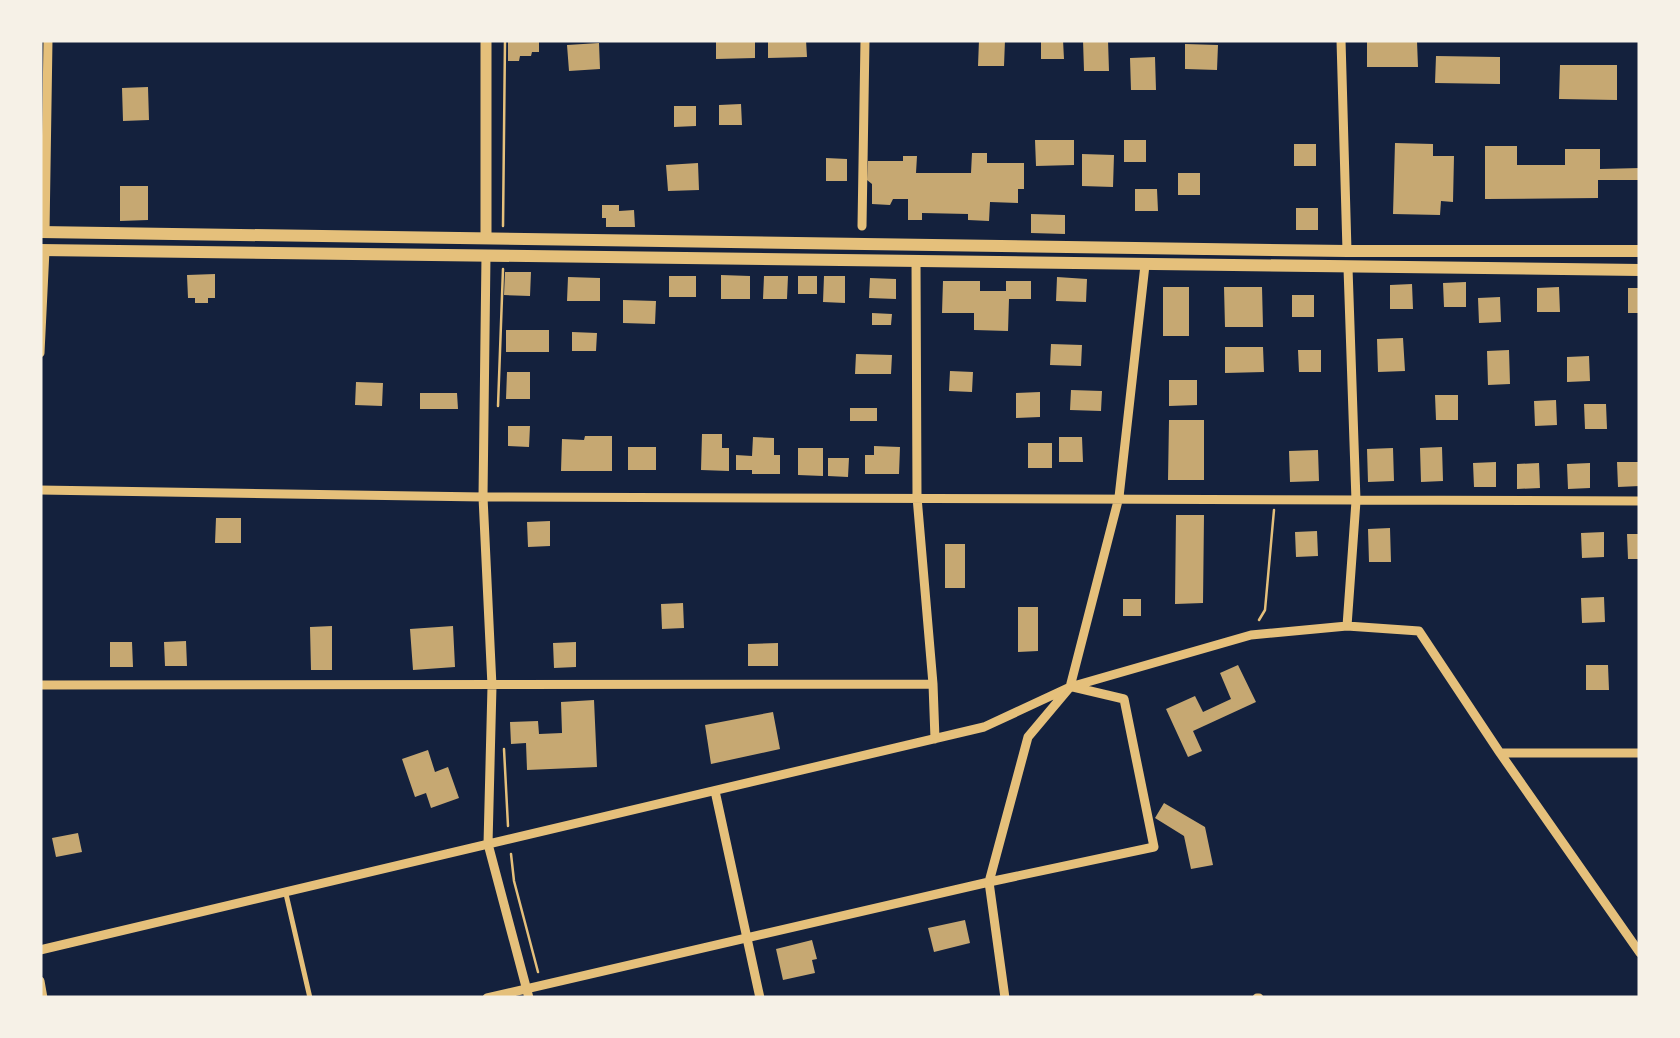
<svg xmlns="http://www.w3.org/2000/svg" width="1680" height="1038" font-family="'Source Sans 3',sans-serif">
<rect width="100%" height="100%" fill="#14213d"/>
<!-- building -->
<path fill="#c6a872" d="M508,40H539V52H532L531,56H520L519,61H508Z
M716,40H755V58L716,59Z
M768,40H806L807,57L768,58Z
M979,40H1005L1004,66H978Z
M1041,40H1063L1064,59H1041Z
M1083,40H1108L1109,71H1084Z
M1417,41L1418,67H1367V42Z
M599,43L600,69L569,71L567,45Z
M1185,44L1218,45L1217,70L1185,69Z
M1436,56L1500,57V84L1435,83Z
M1155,57L1156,90H1131L1130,58Z
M1560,65H1617V100L1559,99Z
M148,87L149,120L123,121L122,88Z
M741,104L742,125H719V105Z
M674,106H696V126L674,127Z
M1035,140H1074V165L1036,166Z
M1124,140H1146V162H1124Z
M1395,143L1433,144V156H1454L1453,202L1441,201L1440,215L1393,214Z
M1294,144H1316V166H1294Z
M1485,146H1517V165H1565V149H1600V169L1640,168V180H1598V198L1485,199Z
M972,153H987V163H1024V189H1018V203L990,202L989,221L968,220V214L922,213V220H908V199H893L890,205L872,204V184L867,180L868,161H903V156H917L916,173H971Z
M1082,154L1114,155L1113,187L1082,186Z
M826,158L847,159V181H826Z
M698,163L699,190L668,191L666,165Z
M1178,173H1200V195H1178Z
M120,186H148V220L120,221Z
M1135,189H1157L1158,211H1135Z
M602,205H619V211L634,210L635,227H606V218H602Z
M1296,208H1318V230H1296Z
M1031,214L1065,215V234L1031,233Z
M505,272H531L530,296L504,295Z
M215,274V298H208V303H195V298H188L187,275Z
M721,275L750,276V299H721Z
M669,276H696V297H669Z
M764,276H788L787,299H763Z
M798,276H817V294H798Z
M824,276H845V303L823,302Z
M568,277L600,278V301H567Z
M1057,277L1087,279L1086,302L1056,301Z
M870,278L896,279V299L869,298Z
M943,281H980V291H1006V281H1031V299H1009L1008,331L974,330V313H942Z
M1466,282V307H1444L1443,283Z
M1412,284L1413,309H1390V285Z
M1163,287H1189V336H1163Z
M1224,287H1262L1263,327H1225Z
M1559,287L1560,312H1537V288Z
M1628,288H1640V313H1628Z
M1292,295H1314V317H1292Z
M1500,297L1501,322L1479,323L1478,298Z
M623,300L656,301L655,324L623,323Z
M872,313L892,314L891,325H872Z
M506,330H549V352H506Z
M572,332L597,333L596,351H572Z
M1403,338L1405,371L1378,372L1377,339Z
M1051,344L1082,345L1081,366L1050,365Z
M1225,347H1263L1264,372L1225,373Z
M1298,350H1321V372H1299Z
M1509,350L1510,384L1488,385L1487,351Z
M856,354L892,355L891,374H855Z
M1589,356L1590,381L1567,382V357Z
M950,371L973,372L972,392L949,391Z
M507,372H530V399H506Z
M1169,380H1197V405L1169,406Z
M356,382L383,383L382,406L355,405Z
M1071,390L1102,391L1101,411L1070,410Z
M1040,392V417L1016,418V393Z
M420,393H457L458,409H420Z
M1435,395H1458V420H1436Z
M1556,400L1557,425L1535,426L1534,401Z
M1584,404H1606L1607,429H1585Z
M850,408H877V421H850Z
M1169,420H1204V480H1168Z
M508,426H530L529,447L508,446Z
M702,434H722V448H729V471L701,470Z
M585,436H612V471H561L562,439L584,440Z
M753,437L774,438V455H780V474H752V470H736V455L752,456Z
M1059,437H1082L1083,462H1059Z
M1028,443H1052V468H1028Z
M874,446L900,447L899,474H865V455H874Z
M628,447H656V470H628Z
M1442,447L1443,481L1421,482L1420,448Z
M798,448H823V476L798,475Z
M1393,448L1394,481L1368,482L1367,449Z
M1318,450L1319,481L1290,482L1289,451Z
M828,458H849L848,477L828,476Z
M1496,462V487H1474L1473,463Z
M1617,462H1639L1640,486L1618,487Z
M1539,463L1540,488L1517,489V464Z
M1590,463V488L1568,489L1567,464Z
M1176,515H1204L1203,603L1175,604Z
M216,518H241V543H215Z
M550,521V546L528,547L527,522Z
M1390,528L1391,562H1369L1368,529Z
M1317,531L1318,556L1296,557L1295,532Z
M1604,532V557L1582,558L1581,533Z
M1627,534H1640V559H1628Z
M945,544H965V588H945Z
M1604,597L1605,622L1582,623L1581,598Z
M1123,599H1141V616H1123Z
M683,603L684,628L662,629L661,604Z
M1018,607H1038V651L1018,652Z
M332,626V670H311L310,627Z
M453,626L455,667L413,670L410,629Z
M186,641L187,666H165L164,642Z
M110,642H132L133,667H110Z
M576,642V667L554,668L553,643Z
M778,643V666H748V644Z
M1238,665L1256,702L1193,731L1202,751L1188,757L1166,709L1195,696L1203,712L1231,699L1220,673Z
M1586,665H1608L1609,690H1586Z
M594,700L597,767L527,770L526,743L511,744L510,722L538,721L539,734L562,733L561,702Z
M773,712L780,749L711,764L705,725Z
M428,750L435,772L448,767L459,798L431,808L426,793L415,797L402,759Z
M1164,803L1205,827L1213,865L1191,869L1184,836L1155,818Z
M78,833L82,852L56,857L52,838Z
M965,920L970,943L934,952L928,928Z
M812,940L817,959L812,960L815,973L783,980L776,949Z"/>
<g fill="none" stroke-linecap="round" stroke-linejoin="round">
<!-- path -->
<path stroke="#e5c07b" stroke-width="2.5" d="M503,226L505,40
M498,406L503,269
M1259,620L1265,610L1274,510
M504,749L508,826
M511,854L514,881L538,972"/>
<!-- service -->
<path stroke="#e5c07b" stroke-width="5" d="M286,894L310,998"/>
<!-- minor -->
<path stroke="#e5c07b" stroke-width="9" d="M1341,40L1347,251
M862,226L865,40
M45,232L48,40
M486,255L483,497L492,686L488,844L529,998
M916,260L917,497L933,684L935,739
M40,353L45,250
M40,490L483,497L1640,501
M1347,626L1356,501L1348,268
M40,685L933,684
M1500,753H1640
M715,791L760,998
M40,950L984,727L1070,687L1251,635L1347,626L1419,631L1500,753L1640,953
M40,981L43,998
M487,998L989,882L1154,847L1124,699L1073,687
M1005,998L989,882L1028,737L1070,687L1119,497L1145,265
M1257,998H1259"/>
<!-- tertiary -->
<path stroke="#e5c07b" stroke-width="11" d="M486,238V40"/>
<!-- secondary -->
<path stroke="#e5c07b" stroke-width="12" d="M40,232L1347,251H1640
M40,250L1640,270"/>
</g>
<!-- border -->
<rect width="1680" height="1038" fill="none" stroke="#f6f1e7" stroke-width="85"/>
</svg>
